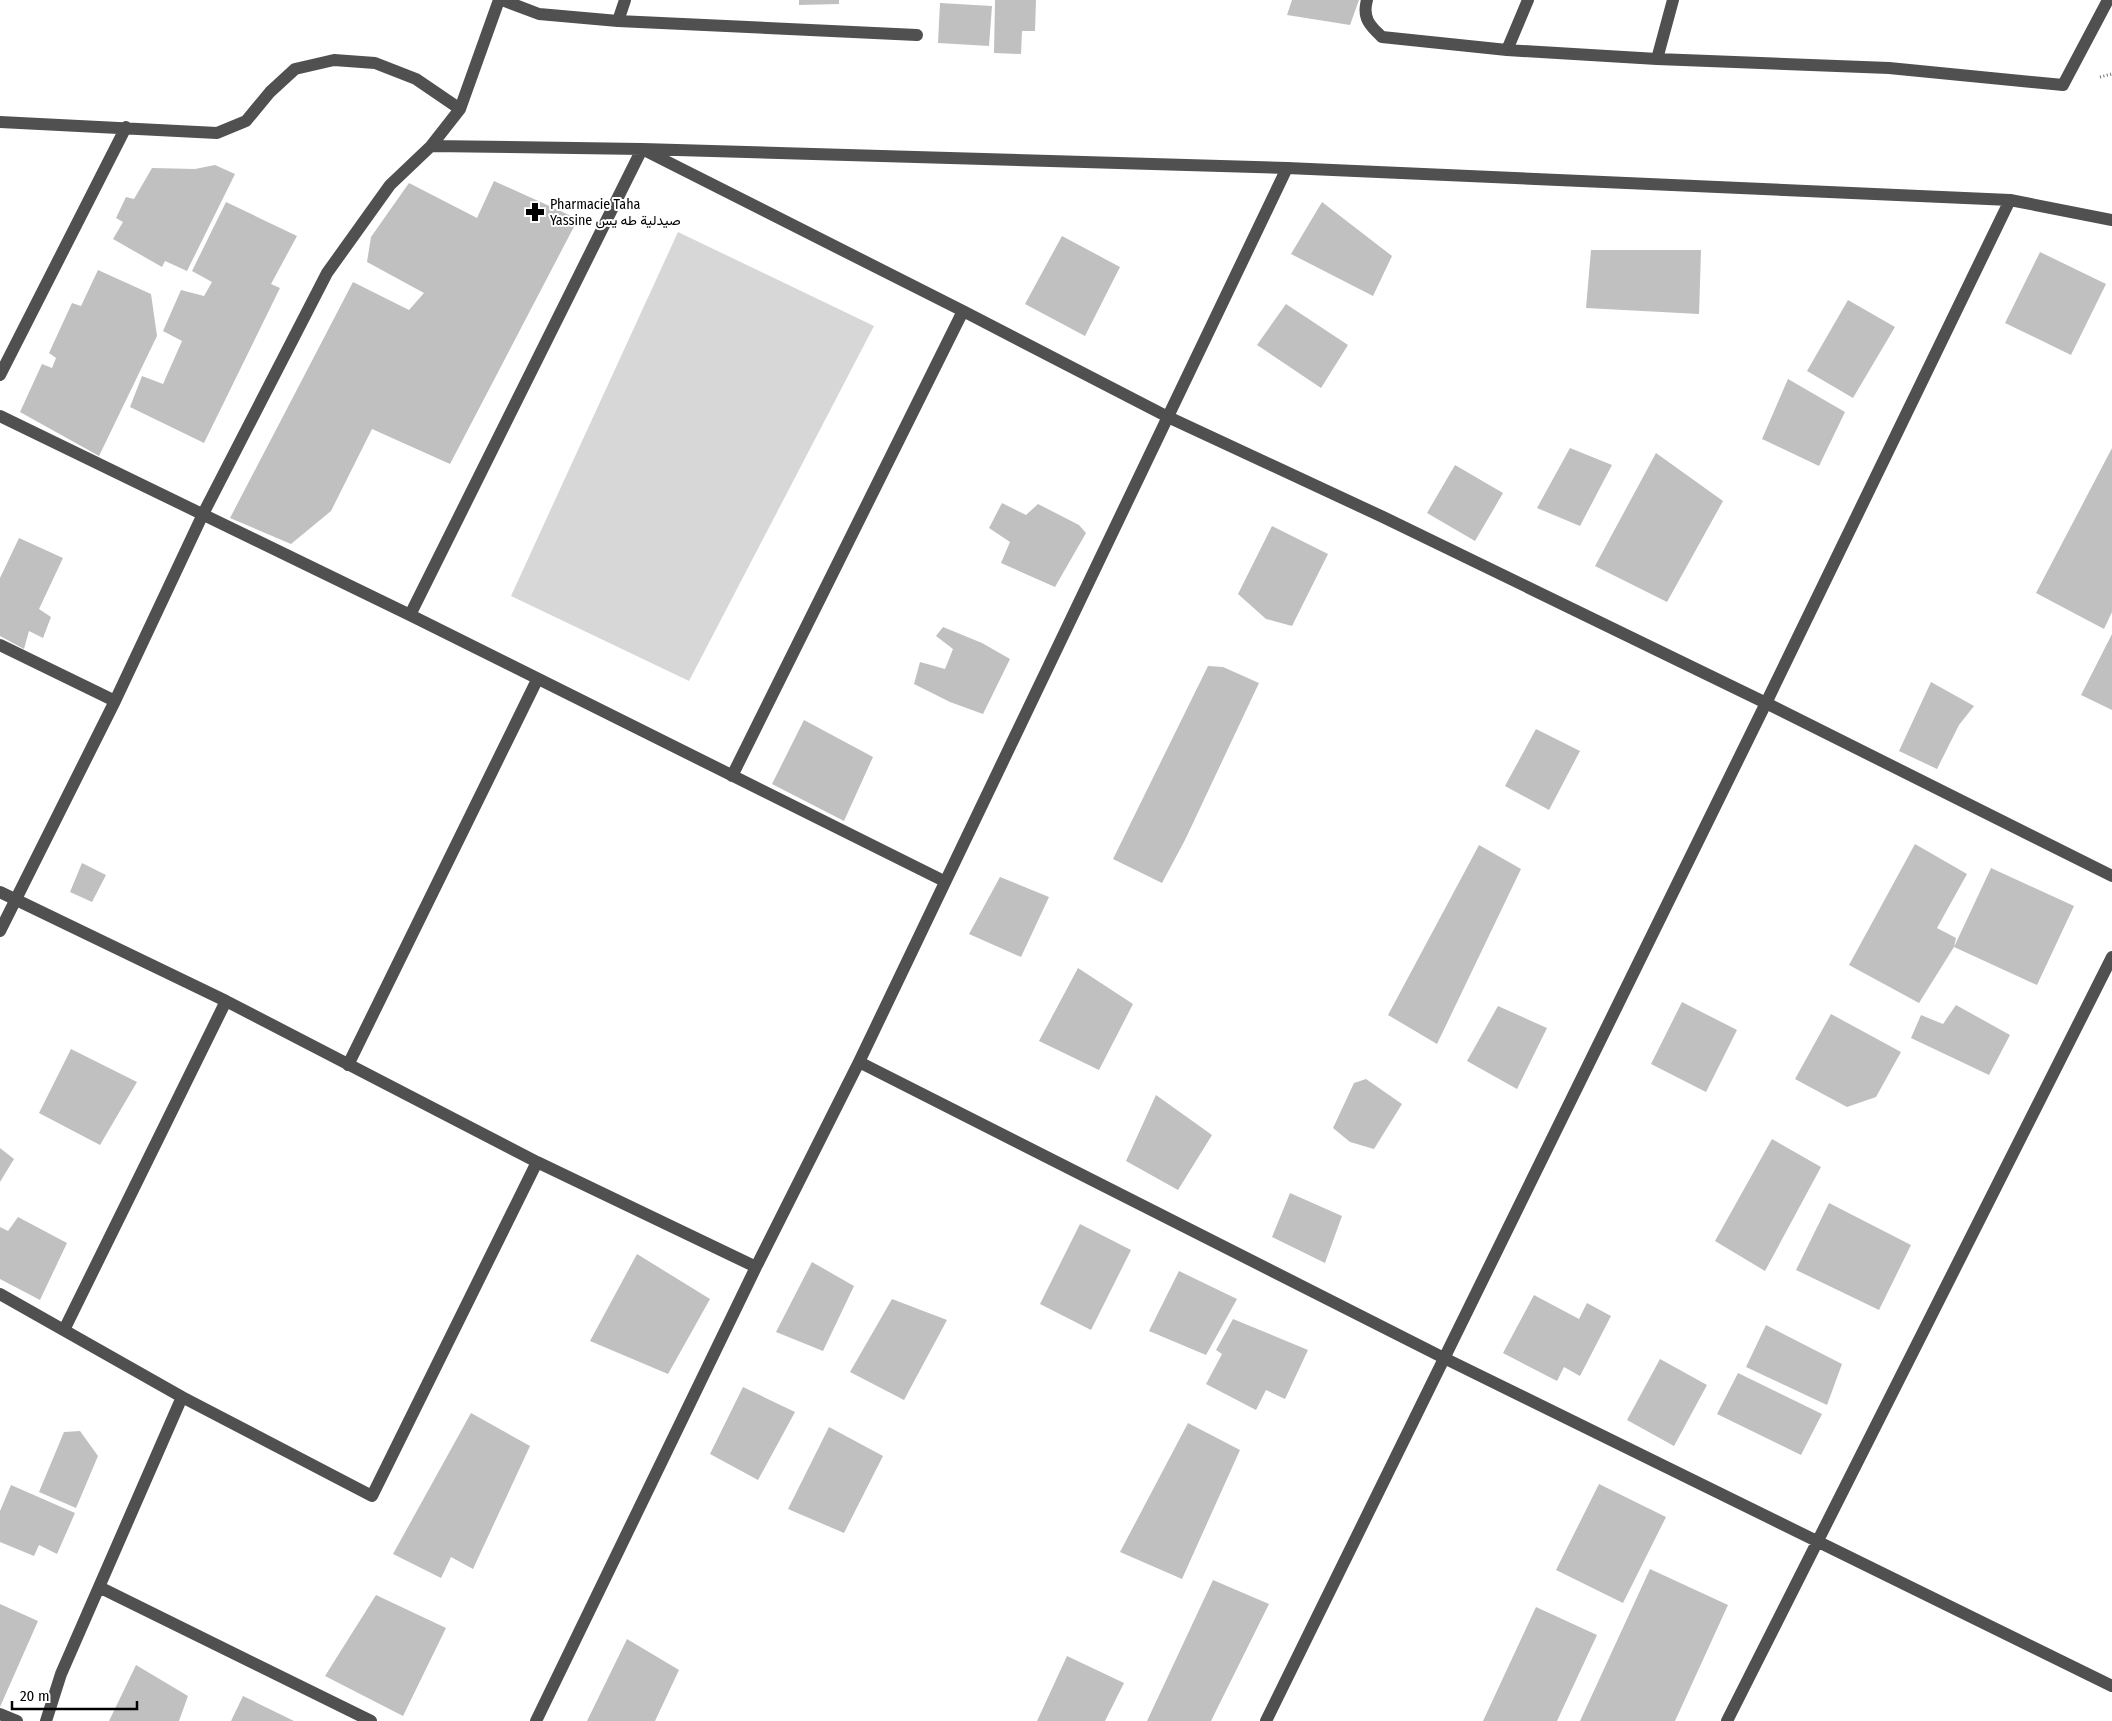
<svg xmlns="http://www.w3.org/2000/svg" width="2112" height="1721" font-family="'Fira Sans Condensed',Vazirmatn,sans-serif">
<rect width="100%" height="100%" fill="#fff"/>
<!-- green -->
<path fill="#d7d7d7" d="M678,232L874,326L689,681L511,596Z"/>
<!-- building -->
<path fill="#c0c0c0" d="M799,0H839V4L799,5Z
M995,0H1036L1035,31H1022L1021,54L994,53Z
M1292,0H1359L1350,25L1287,15Z
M940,3L992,6L989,46L938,43Z
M215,165L235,174L187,271L165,261L162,267L113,239L123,222L116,218L126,197L134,199L152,168L195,169Z
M494,181L578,219L450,464L372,429L331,511L291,544L230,518L353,282L409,310L424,293L367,262L371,237L409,183L477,218Z
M226,202L297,236L271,284L280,288L204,443L130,407L142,376L163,384L182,341L163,331L181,290L204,296L212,282L192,271Z
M1322,202L1392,256L1373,296L1291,254Z
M1062,236L1120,267L1085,336L1025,304Z
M1591,250H1701L1699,314L1586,308Z
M2040,252L2106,284L2071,355L2005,323Z
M98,270L151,294L157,336L99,456L20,412L42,364L52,368L56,358L49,353L72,303L81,306Z
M1848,300L1895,327L1853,398L1807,371Z
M1286,304L1348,345L1321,388L1257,345Z
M1788,379L1845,412L1819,466L1762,439Z
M1570,448L1612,465L1580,526L1537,508Z
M2112,448V612L2104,629L2036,593Z
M1656,453L1723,501L1667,602L1595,566Z
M1455,465L1503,493L1475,541L1427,513Z
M1002,503L1026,515L1038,504L1079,525L1086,533L1055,587L1001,563L1010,542L989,528Z
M1272,526L1328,554L1292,626L1266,619L1238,594Z
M19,538L63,558L39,609L51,617L43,638L29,631L24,649L0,636V578Z
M943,627L982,643L1010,659L983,714L950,702L914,684L920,662L945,669L953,649L936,636Z
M2112,634V710L2081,695Z
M1208,666L1223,667L1259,683L1185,840L1162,883L1113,859Z
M1931,682L1974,706L1959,725L1937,769L1899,751Z
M804,720L873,757L844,821L772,784Z
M1536,729L1580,751L1549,810L1505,786Z
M1915,844L1967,874L1937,928L1956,938L1954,947L1991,868L2074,906L2037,985L1954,947L1919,1003L1849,965Z
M1479,845L1521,869L1437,1044L1388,1015Z
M82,863L106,875L92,902L70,892Z
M1000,877L1049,897L1021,957L969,934Z
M1078,968L1133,1004L1099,1070L1039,1041Z
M1682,1002L1737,1030L1706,1092L1651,1064Z
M1956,1005L2010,1035L1989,1075L1911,1038L1921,1015L1943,1024Z
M1498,1006L1547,1028L1517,1089L1467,1061Z
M1831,1014L1901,1052L1876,1097L1847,1107L1795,1079Z
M71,1049L137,1082L100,1145L39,1113Z
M1366,1079L1402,1104L1374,1149L1350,1142L1333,1128L1354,1083Z
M1156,1095L1212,1135L1178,1190L1126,1161Z
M1772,1139L1821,1167L1765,1271L1715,1241Z
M0,1148L14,1159L0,1182Z
M1290,1193L1342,1216L1325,1263L1272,1237Z
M1829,1203L1911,1245L1879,1310L1796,1270Z
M18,1217L67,1243L40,1300L0,1279V1227L8,1231Z
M1080,1224L1131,1250L1091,1330L1040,1304Z
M637,1254L710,1299L668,1374L590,1341Z
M812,1262L854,1286L823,1351L776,1332Z
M1179,1271L1237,1299L1206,1355L1149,1331Z
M1534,1295L1579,1319L1587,1303L1611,1316L1580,1376L1564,1367L1557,1381L1503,1353Z
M892,1299L947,1320L904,1400L850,1372Z
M1233,1319L1308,1350L1285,1399L1266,1390L1256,1410L1206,1384L1222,1354L1216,1350Z
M1766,1325L1842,1364L1827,1405L1746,1367Z
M1660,1359L1707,1385L1674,1446L1627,1420Z
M1738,1373L1822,1414L1801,1455L1717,1414Z
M743,1387L795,1412L758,1480L710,1454Z
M471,1413L530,1446L473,1569L451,1557L441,1578L393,1554Z
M1188,1423L1240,1450L1182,1579L1120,1552Z
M829,1427L883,1456L844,1533L788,1509Z
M80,1431L98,1456L76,1508L39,1492L64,1432Z
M1599,1484L1666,1517L1623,1603L1556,1570Z
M11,1485L75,1513L57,1554L39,1545L34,1556L0,1542V1511Z
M1650,1569L1728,1605L1675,1721H1580Z
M1213,1580L1269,1604L1211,1721H1147Z
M376,1595L446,1628L403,1716L325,1676Z
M0,1604L38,1621L0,1707Z
M1536,1607L1597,1635L1557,1721H1483Z
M627,1639L679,1670L655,1721H587Z
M1067,1656L1124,1683L1105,1721H1037Z
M136,1665L188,1696L179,1721H109Z
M243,1696L294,1721H231Z"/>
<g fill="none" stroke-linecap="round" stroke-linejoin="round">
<!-- path -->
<path stroke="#727272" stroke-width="3" stroke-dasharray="1 2.5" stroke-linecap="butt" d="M2100,77L2112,74"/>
<!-- minor -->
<path stroke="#505050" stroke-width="12" d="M502,0L539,14L618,21L917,35
M1367,0C1362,18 1370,26 1382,37L1507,50L1657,59L1889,68L2063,85L2108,0
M618,21L625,0
M1507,50L1528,0
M1657,59L1673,0
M0,122L217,133L246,121L270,92L295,69L334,60L375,63L416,79L460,109
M431,146L642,149L963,311L1168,417L1383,517L1766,703L2112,876
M0,375L126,127
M0,416L410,615L944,881
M410,615L642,149L1287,168L2010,200L2112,220
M0,645L115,701
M732,776L963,311
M0,892L226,1001L537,1162L756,1267
M0,931L115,701L203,514L327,273L390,185L431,146L460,109L499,0
M859,1062L1444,1358L2112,1686
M348,1065L537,680
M0,1294L182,1397L372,1496L537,1162
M64,1330L226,1001
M99,1587L371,1721
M0,1714L17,1721
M46,1721L61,1674L182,1397
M536,1721L756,1267L859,1062L1287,168
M1266,1721L1766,703L2010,200
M1727,1721L2112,957"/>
</g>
<!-- icons -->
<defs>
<g id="pharmacy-bare" transform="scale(1.5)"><path d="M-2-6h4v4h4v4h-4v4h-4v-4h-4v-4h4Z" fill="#000" stroke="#fff" stroke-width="2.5" paint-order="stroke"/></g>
</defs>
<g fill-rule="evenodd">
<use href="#pharmacy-bare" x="535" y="212"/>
</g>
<g text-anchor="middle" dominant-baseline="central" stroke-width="4" stroke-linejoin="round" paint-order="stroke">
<!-- poi labels -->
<g font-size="14" fill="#000" stroke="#fff" text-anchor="start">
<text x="550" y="204">Pharmacie Taha<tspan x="550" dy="16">Yassine صيدلية طه يس</tspan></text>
</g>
</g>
<!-- scale -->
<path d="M12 1701v8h125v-8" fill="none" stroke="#000000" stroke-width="2.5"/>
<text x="20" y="1701" font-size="15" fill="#000000" stroke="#ffffff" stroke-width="4" paint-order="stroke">20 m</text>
</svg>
